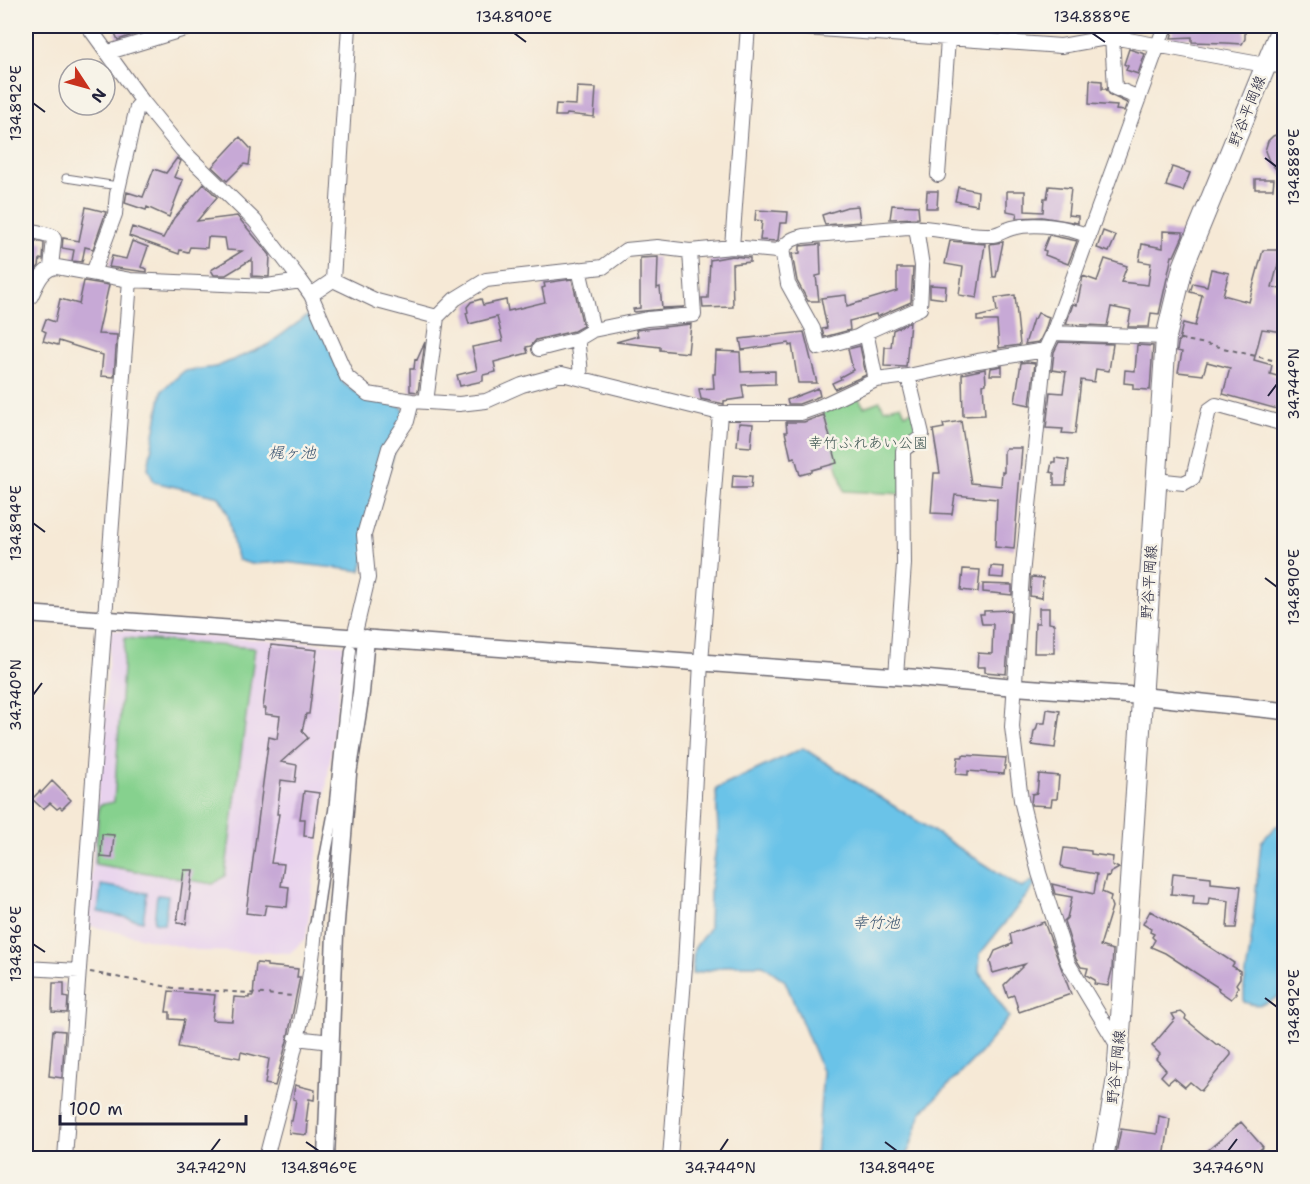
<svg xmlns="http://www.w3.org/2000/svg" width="1310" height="1184" font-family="'Shantell Sans','Klee One',sans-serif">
<rect width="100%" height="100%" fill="#f7f3e8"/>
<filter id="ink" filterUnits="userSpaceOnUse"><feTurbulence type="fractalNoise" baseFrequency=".0167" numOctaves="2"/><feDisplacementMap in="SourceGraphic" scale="12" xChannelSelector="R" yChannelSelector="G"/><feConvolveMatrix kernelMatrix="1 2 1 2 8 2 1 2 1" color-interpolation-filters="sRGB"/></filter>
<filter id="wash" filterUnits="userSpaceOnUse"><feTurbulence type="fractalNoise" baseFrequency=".008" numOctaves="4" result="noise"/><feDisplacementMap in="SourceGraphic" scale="24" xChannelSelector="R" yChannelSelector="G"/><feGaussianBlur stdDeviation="1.35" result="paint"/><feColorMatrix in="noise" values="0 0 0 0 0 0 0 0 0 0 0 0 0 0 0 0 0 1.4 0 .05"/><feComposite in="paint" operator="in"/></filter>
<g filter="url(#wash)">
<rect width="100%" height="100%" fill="#f6e9d6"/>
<!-- built -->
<path fill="#e8d2ee" d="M111,630L343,645L345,648L306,938L290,953L200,951L87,925Z"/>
<!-- green -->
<path fill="#86d18e" stroke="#547a64" stroke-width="1.5" d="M854,390L864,407L880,401L884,409L901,405L905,414L916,409L921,438L903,451L904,494L844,491L821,406Z
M125,638L255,648L225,876L213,884L95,864L99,805L114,802Z"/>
<!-- water -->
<path fill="#6bc3e8" stroke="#467292" stroke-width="1.5" d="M314,311L344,384L363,397L401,406L405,413L361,571L284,562L251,564L238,560C229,537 233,516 219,497L154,482L148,468L162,391L184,371L216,367L266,346Z
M803,748L1022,888L1032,881L1036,884L980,954L979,971L1009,1017L981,1052L921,1113L910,1148L904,1158H816L823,1073L785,981L763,965H732L692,974L694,949L709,928L710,892L718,832L716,789Z
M1284,824V993C1270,1002 1261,1009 1244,1002V986L1250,949L1261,842L1276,826Z
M101,885L147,893L143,921L98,912Z
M157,895L168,896L164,924L154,922Z"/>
<g id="blocks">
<!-- building -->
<path fill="#c7a9d6" d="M130,26H157L118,40L115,33Z
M965,26H994L993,32L965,30Z
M1184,26H1245V39L1242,44L1226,43L1192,42V37L1171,38L1174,28L1184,27Z
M1129,49L1145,54L1138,74L1126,70L1128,66L1124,64Z
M1090,80L1102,81V89H1106L1110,95L1127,103L1124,111L1116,110L1117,106L1089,104Z
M577,87L596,88L594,117L567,114L566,116H555L556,104L576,105Z
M1284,132V178L1269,161L1265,151L1268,141L1273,136Z
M240,137L251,149L249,165L244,164L227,181L212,167Z
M177,158L181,161L174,177L183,180L169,217L147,207L146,210L125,203L127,192L143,197L154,169L166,173Z
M1172,167L1190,173L1183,191L1166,186Z
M1255,179H1274L1273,189H1255Z
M204,184L217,197L197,221L237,216L270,255L269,277L252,276V259L226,275H214L211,270L242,251L227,250L225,238L208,237L207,248L190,247L188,252L180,250L179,254L129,236L132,227L163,238L174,218Z
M1049,186L1071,188L1068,215L1078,216V223L1042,217L1016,218L1017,213L1007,211V191H1025V211L1043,212L1044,198H1047Z
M958,187L978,191L977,205L955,201Z
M927,191H938L937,208H926Z
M892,205L918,206L919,218L890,219Z
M858,206L860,222L825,225L822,215L847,207Z
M86,207L106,212L93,249L85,247L82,262L72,261L74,250L62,248L63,238L79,241Z
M756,210L788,212L787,223H780L778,240L776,241L760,240L762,221L755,220Z
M1103,231L1116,236L1109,252L1097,248Z
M1163,231L1183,232V236L1174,256H1172L1159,314L1151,313L1149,327H1128L1131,311L1111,307L1107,326L1066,324L1073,304L1077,305L1083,276L1097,281L1105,259L1127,266L1121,282L1148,285L1151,263L1139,261L1142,244L1163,248Z
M1049,235L1077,241L1068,264L1045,255L1046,251L1043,250Z
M26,238L44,243L43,260L40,259L39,266L32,274L26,273Z
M132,241L148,247L141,267L147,269V272L109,267L112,256L126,259Z
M950,241L985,244L977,298L959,295L963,267L945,264Z
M1003,242L996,277H993L990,244Z
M820,244L821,275L816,276L819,301H808L797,281L792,254L800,253V246Z
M1263,250H1282L1272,287L1284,290V332L1262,329L1254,360L1272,365L1270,374L1284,378V396L1281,410L1223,394L1230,368L1207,362L1203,375L1178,372L1182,352L1177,351L1178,345L1183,323L1195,326L1202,295L1190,292L1193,283L1207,286L1211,269L1229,273L1223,295L1249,302Z
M732,256L750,258V262L732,264L733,307L703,308L702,298H708L710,260Z
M658,257L657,288L660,287L662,308L684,307L634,312L633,309L640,308V258Z
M897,268H913L911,302L877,317L876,314L849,321L850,330L824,337L822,329L827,328L821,298L846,295L847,306L897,291Z
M572,279L583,326L574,331L536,340L531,346L526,347L528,353L494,362L496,372L483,375V381L460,386L457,375L477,370L472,347L503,341L497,317L469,324L466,313L468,312L467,307L471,302L481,299L483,305L506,300L508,311L545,302L542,288L545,287L544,283Z
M84,281L109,285L98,334L117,335L114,377L101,376L103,355L59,341L58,345L43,341L46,332L42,330L46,319L55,322L60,299L79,304Z
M930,285L946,286L945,299L930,297Z
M1015,295L1020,345L999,348L997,321H977V317L997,312L995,298Z
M1038,313L1049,317L1045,330L1039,342L1025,344L1033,319H1035Z
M910,322L906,367L884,366L885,347H891L893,330Z
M691,324L688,353L660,350V347L616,342L638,336L636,330Z
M804,332L817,383H798L792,345L789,346V343L742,350L740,339Z
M425,342L418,392L410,391V369H414L415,359L417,360Z
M1059,342L1113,344L1109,371L1096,369L1094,382L1081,380L1075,434L1062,433L1063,429L1046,428L1050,392L1063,393L1066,372L1052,370L1054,352Z
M1137,345L1153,346L1150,390L1133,389V384L1124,383L1125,370L1135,371Z
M860,346L866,375L835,389L832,383L841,379L840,377L853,370L848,349Z
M716,351L740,352L741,372L775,371V384L742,385L744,398L724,401V404L701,399L699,389L714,388L713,374H715Z
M1027,362L1035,363L1030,405L1015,402L1021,363Z
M1002,366V375H990L991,368Z
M985,369L986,384L983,385L985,415L963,416L962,374Z
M818,388L820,396L799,404H788L787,400Z
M824,415L837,463L812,470V472L800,475L795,457L791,458L785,432H787L786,422H804Z
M961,421L971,483L1001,486L1002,472L1004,473V451L1006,448H1022L1014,549L995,547L997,499L955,495L952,514L931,513L934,473H940L933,430L944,428L943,424Z
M739,423L753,424L751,447L737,446Z
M1055,458L1069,460L1066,485H1054V473L1050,472L1052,462H1055Z
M733,475L752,476L751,488H732Z
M991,566L1004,567L1003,578L990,577Z
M963,569L980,570L978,592L961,590Z
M1031,577L1043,578L1042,598L1030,596Z
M983,584L1012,585V595L983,592Z
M1039,608H1049V623L1054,624V653H1034L1035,623H1039Z
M1011,610L1006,674L985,672V667H977L978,653L992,654L993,624H982L980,614H984V611Z
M271,645L317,650L309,714H306L302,731L308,738L281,762L297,765L295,782L281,780L277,814H279L271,863L284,864L281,886L289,887L287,907L266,905L264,915L246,913L269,737L277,739L280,716L265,714L266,708H263Z
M1047,709L1060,711L1055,748L1032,745L1034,731L1036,730L1038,723H1045Z
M963,755L1006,758L1004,774L968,771V775L956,774L958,757H963Z
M1039,774L1059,776L1057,799H1052L1051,806L1031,805L1032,794L1037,793Z
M52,781L71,800L62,809L60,807L57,809L50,803L43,809L32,799L40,791L41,793Z
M304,791L319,793L313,837L304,836L305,819H300Z
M102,834L114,835L112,858L101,857Z
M1064,848L1091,851V854L1113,857L1112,865L1119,868L1110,873L1109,877L1106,876L1102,892L1111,896L1110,901L1112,907L1100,946L1113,950L1112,970L1108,986L1094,984L1095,980L1086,975L1088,968L1081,967L1076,959L1064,921L1067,918L1072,897L1055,894L1052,884L1094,894L1097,874L1063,868L1061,865Z
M184,870H193L186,924L177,923Z
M1173,873L1211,877V883L1241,886L1236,928H1227L1229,901L1209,898L1208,905L1193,904L1194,896L1171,894Z
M1150,911L1187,932L1234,963L1232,966L1240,971V978L1236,984L1238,987L1236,990L1237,993L1231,999L1218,990L1219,988L1165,953L1151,947L1155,940L1152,937L1154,934L1150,932L1151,929L1143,924Z
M1044,922L1071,994L1019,1012L1014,995L1008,997L1004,985L1025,964L993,973L990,962L995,951L1012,944L1010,934Z
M256,963L267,964V966L298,969L297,977H300L287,1041L275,1086L265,1084L269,1059L241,1052L240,1058L178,1047L184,1020L170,1019V1012H166L169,991L215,995L212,1020L232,1021L234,997L249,998V996H253Z
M53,983H64V997L68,998L67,1013L52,1012Z
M1181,1012L1186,1016L1185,1019L1217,1045L1218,1044L1231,1052V1055L1201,1091L1190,1082L1185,1087L1174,1078L1168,1083L1161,1076L1166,1070L1156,1059L1160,1054L1152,1046L1175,1019L1172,1014Z
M53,1030L65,1031L62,1078L49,1076Z
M295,1085L315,1090L314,1100L309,1099L306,1122H308L307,1135L289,1133L290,1121H292L296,1100L293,1099Z
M1159,1116L1170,1119L1164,1158H1115L1121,1129L1157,1134Z
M1241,1122L1263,1147L1250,1158H1214L1207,1151Z"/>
</g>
</g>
<g filter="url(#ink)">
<use href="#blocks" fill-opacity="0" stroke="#6c6871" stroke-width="1.5"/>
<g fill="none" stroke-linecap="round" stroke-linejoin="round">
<!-- service casing -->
<g stroke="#6c6871" stroke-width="9">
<path id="service" d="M66,178L118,186"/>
</g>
<!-- pedestrian casing -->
<g stroke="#6c6871" stroke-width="13">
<path id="pedestrian" d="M315,928L325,858L334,811L351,650"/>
</g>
<!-- minor casing -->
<g stroke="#6c6871" stroke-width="16">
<path id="minor" d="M88,26L143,102L182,150L255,221L301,281L311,295L347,377L368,394L412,401L459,404L486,401L522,385L562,374L720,413H801L821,406L876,380L908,376L978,361L1045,350
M777,26L1061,46L1112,37L1265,65L1284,66
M1112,37L1115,88L1139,98
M109,52L188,28L190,26
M938,175L949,26
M26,229L52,236L54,239L51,267
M732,247L777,251C790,245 785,240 803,236L908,227C934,227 960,235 986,235C999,236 1001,231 1012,228C1036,222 1067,227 1089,236
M782,249L788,284L813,329L818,348L857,337L866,332
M579,269L593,330
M93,273L115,214L117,194L137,107L143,102
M333,280L377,301L437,317L455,299L486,280L603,267L626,250L657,247L690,251L732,247L748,26
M26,295L31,296C37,284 42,268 57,267L130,280L267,286L301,281
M311,295L333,280L349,26
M1053,333L1166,337
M578,339C577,353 582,362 580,378
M539,349L578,339L593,330L647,319L694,315L690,251
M876,380L866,332L920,308L922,266L916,227
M426,402L437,317
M1155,480L1184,483L1193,478L1209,410L1216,405L1284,424
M354,637L368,578L364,535L389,448L407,421L412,401
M896,676L904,564L903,451C908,443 919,443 922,434L908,376
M26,968L79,971
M296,1038L331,1042
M1119,1048L1068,963L1039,873L1021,800L1012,727L1022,575L1045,350L1053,333L1165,26
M65,1158L130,280
M266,1158C285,1083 310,1006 315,928
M670,1158L685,966L701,662L720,413"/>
</g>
<!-- tertiary casing -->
<g stroke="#6c6871" stroke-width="19">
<path id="tertiary" d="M26,614L918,678L1015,687L1142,696L1284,711
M326,1158L335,934L348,774L361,693L366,638"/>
</g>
<!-- secondary casing -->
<g stroke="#6c6871" stroke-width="22">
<path id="secondary" d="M1103,1158L1117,1078L1166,337L1183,267L1282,26"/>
</g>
<!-- path -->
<path stroke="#6c6871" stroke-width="2" stroke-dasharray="4.5 4.5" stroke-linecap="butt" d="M1180,339L1211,345L1284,363
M90,972L174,988L293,996"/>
<!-- service -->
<use href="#service" stroke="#fff" stroke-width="7"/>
<!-- pedestrian -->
<use href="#pedestrian" stroke="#fff" stroke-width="10"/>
<!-- minor -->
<use href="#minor" stroke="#fff" stroke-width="14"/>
<!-- tertiary -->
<use href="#tertiary" stroke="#fff" stroke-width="16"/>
<!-- secondary -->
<use href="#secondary" stroke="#fff" stroke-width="20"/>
</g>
</g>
<!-- ticks -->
<path fill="none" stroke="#22223b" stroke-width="2" d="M514,33L526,42M1092,33L1105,42M33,103L45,112M1265,158L1277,167M1268,396L1277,384M33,523L45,532M1265,578L1277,587M33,695L42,683M33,944L45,952M1265,998L1277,1007M306,1142L319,1151M885,1142L897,1151M211,1151L220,1139M720,1151L728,1139M1228,1151L1237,1139"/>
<g text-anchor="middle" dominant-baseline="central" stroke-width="5" stroke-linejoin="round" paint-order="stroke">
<!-- street labels -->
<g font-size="15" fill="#22223b" stroke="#f7f3e8">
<text transform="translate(1247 111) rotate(-68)">野谷平岡線</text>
<text transform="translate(1149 582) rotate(-86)">野谷平岡線</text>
<text transform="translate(1116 1067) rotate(-84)">野谷平岡線</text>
</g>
<!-- park labels -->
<g font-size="15" fill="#405754" stroke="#f7f3e8">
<text x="868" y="443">幸竹ふれあい公園</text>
</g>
<!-- water labels -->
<g font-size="16" font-style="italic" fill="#38526f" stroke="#f7f3e8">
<text x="292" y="452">梶ヶ池</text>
<text x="876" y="922">幸竹池</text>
</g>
</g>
<!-- margin -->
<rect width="1310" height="1184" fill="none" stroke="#f7f3e8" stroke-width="66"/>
<!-- north arrow -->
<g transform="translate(87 87) rotate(126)"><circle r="28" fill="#f7f3e8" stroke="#a29fa3" stroke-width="1.5"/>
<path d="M0-4.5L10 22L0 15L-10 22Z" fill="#c8321e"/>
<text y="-9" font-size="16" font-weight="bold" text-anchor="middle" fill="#22223b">N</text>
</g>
<!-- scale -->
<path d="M60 1115v9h186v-9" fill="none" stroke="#22223b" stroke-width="3"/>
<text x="69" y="1115" font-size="18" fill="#22223b" stroke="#f7f3e8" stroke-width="4.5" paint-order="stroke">100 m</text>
<rect x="33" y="33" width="1244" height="1118" fill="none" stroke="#22223b" stroke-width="2"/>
<g font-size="15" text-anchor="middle" fill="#22223b">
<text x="514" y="22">134.890°E</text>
<text x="1092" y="22">134.888°E</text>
<text transform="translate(16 103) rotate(-90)" y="5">134.892°E</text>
<text transform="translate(1294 167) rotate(-90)" y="5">134.888°E</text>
<text transform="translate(1294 384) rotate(-90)" y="5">34.744°N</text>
<text transform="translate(16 523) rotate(-90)" y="5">134.894°E</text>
<text transform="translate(1294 587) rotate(-90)" y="5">134.890°E</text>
<text transform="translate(16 695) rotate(-90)" y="5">34.740°N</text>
<text transform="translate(16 944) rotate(-90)" y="5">134.896°E</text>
<text transform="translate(1294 1007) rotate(-90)" y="5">134.892°E</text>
<text x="211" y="1173">34.742°N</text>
<text x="319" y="1173">134.896°E</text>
<text x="720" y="1173">34.744°N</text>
<text x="897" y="1173">134.894°E</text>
<text x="1228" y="1173">34.746°N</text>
</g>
</svg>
